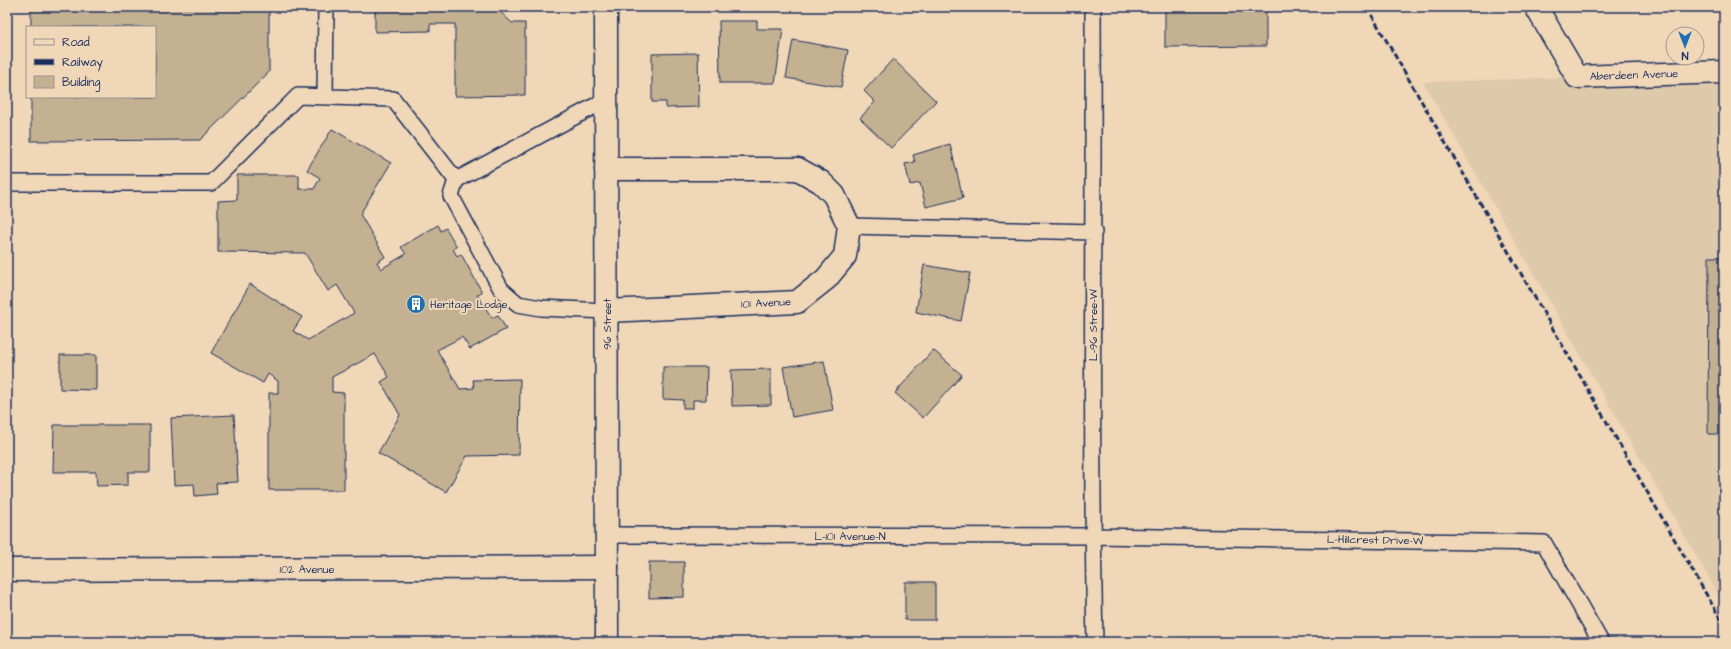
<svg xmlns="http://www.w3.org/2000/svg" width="1731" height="649" font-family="'Architects Daughter',sans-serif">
<rect width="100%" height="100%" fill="#f0d7b8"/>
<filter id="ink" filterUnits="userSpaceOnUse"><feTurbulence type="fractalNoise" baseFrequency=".025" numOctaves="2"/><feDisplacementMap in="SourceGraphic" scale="8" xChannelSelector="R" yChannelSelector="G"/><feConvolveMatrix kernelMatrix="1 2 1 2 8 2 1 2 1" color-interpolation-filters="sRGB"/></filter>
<g filter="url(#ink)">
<!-- built -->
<path fill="#dec9ab" d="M1724,72V604L1423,82Z"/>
<!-- building -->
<path fill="#c3b192" stroke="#1b2f5e" d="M31,7H269V72L200,140L31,141V97H155V27H31Z
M375,7H495L512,23H525V95L455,96V24H430V31L375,32Z
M1165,7H1266V46L1165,47Z
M719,21H757V29H783L775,83H720Z
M793,40L848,50L841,87L786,78Z
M698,53L699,107L666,108V102H652V54Z
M893,59L936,101L891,148L860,118L875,102L864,91Z
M332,129L391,163L360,214L385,257L377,262L381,269L406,254L401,247L438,225L441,231L446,228L457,247L453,249L457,256L461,254L482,292L477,295L492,318L498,315L506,329L470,349L462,337L437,350L460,389L474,388L473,380L520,379L519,455L467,456L446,492L378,453L400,415L381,382L389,377L375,354L332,377V392L344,393V490H269V393H278V381L268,374L263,383L211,353L250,284L302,317L293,331L308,340L354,313L337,285L328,291L305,253L218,252V201L237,200V175H299V189H314L320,178L307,170Z
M950,144L963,198L926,207L920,183L910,185L905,164L915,162L913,155Z
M1709,257H1724V434H1708Z
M924,265L970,273L961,321L916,312Z
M933,350L962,375L923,418L895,393Z
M60,355H96V390L60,389Z
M824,361L833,410L792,417L783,367Z
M663,367H707L706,400H693V408H683V400L663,399Z
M771,369V405L732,406L731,370Z
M234,415L238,482L216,483L217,494L195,496L194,484L174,485L171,418Z
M54,425H150V472H128V485L97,486L96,472H53Z
M649,562H684V597L649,598Z
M905,582H935V620H905Z
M148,638V642H108V639Z
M661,638H695V642H662Z
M360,640H415V642H360Z
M891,641H919V642H891Z"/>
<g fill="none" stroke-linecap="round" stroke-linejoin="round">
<!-- service casing -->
<g stroke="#1b2f5e" stroke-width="18">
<path id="service" d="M1093,7C1094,219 1090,430 1095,642
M325,96L326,7
M606,100L456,180L451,196L501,289L518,304L541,308L607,311
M7,183H211L298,96L393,99L456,180
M849,226L1094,232
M607,535L1092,536L1544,543L1601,642"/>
</g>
<!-- minor casing -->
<g stroke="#1b2f5e" stroke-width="25">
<path id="minor" d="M1536,7L1577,77L1724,72
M606,169H798L821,182L834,195L849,226L845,256L826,279L797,302L607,311
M7,570L607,567"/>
</g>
<!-- tertiary casing -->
<g stroke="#1b2f5e" stroke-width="25">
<path id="tertiary" d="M606,7L607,642"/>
</g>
<!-- service -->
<use href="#service" stroke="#f0d7b8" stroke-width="15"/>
<!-- minor -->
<use href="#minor" stroke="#f0d7b8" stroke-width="22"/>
<!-- tertiary -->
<use href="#tertiary" stroke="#f0d7b8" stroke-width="22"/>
<!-- rail -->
<path stroke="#1b2f5e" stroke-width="3" stroke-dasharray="6 3" stroke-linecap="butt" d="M1367,7L1724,625"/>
</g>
</g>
<!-- icons -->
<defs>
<g id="building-disc" transform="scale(1)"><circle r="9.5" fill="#1f6fb2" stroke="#f0d7b8"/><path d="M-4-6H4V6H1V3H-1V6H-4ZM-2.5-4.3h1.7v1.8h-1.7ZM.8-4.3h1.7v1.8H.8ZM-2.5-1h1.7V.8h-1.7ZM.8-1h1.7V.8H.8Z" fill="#fff"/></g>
</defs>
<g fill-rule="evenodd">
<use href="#building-disc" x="416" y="304"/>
</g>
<g text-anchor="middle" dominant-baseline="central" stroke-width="4" stroke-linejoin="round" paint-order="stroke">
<!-- street labels -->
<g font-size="11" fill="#1b2f5e" stroke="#f0d7b8">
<text transform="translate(1634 75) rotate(-2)">Aberdeen Avenue</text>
<text transform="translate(766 303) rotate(-3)">101 Avenue</text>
<text transform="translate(607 324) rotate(-90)">96 Street</text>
<text transform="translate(1093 325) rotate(-90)">L-96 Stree-W</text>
<text x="850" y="536">L-101 Avenue-N</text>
<text transform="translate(1375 540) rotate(1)">L-Hillcrest Drive-W</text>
<text x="307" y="569">102 Avenue</text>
</g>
<!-- poi labels -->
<g font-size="11" fill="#1b2f5e" stroke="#f0d7b8" text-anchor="start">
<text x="430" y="304">Heritage Lodge</text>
</g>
</g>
<!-- margin -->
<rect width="1731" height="649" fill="none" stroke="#f0d7b8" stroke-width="24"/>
<rect x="12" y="12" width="1707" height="625" fill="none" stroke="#1b2f5e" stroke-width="1.5" filter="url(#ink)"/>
<!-- legend -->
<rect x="26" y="26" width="130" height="72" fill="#f0d7b8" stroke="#9b9494"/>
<rect x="34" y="39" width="20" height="6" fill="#f0d7b8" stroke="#9b9494"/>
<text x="62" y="46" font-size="12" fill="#1b2f5e">Road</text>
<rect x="34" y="59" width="20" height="6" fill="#1b2f5e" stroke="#9b9494"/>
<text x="62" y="66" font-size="12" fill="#1b2f5e">Railway</text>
<rect x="34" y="76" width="20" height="12" fill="#c3b192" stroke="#9b9494"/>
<text x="62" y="86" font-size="12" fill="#1b2f5e">Building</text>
<!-- north arrow -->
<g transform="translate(1685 46) rotate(180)"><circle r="19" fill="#f0d7b8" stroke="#9b9494"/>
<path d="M0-3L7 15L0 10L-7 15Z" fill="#1f6fb2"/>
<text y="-6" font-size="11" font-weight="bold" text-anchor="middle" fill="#1b2f5e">N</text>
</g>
</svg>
